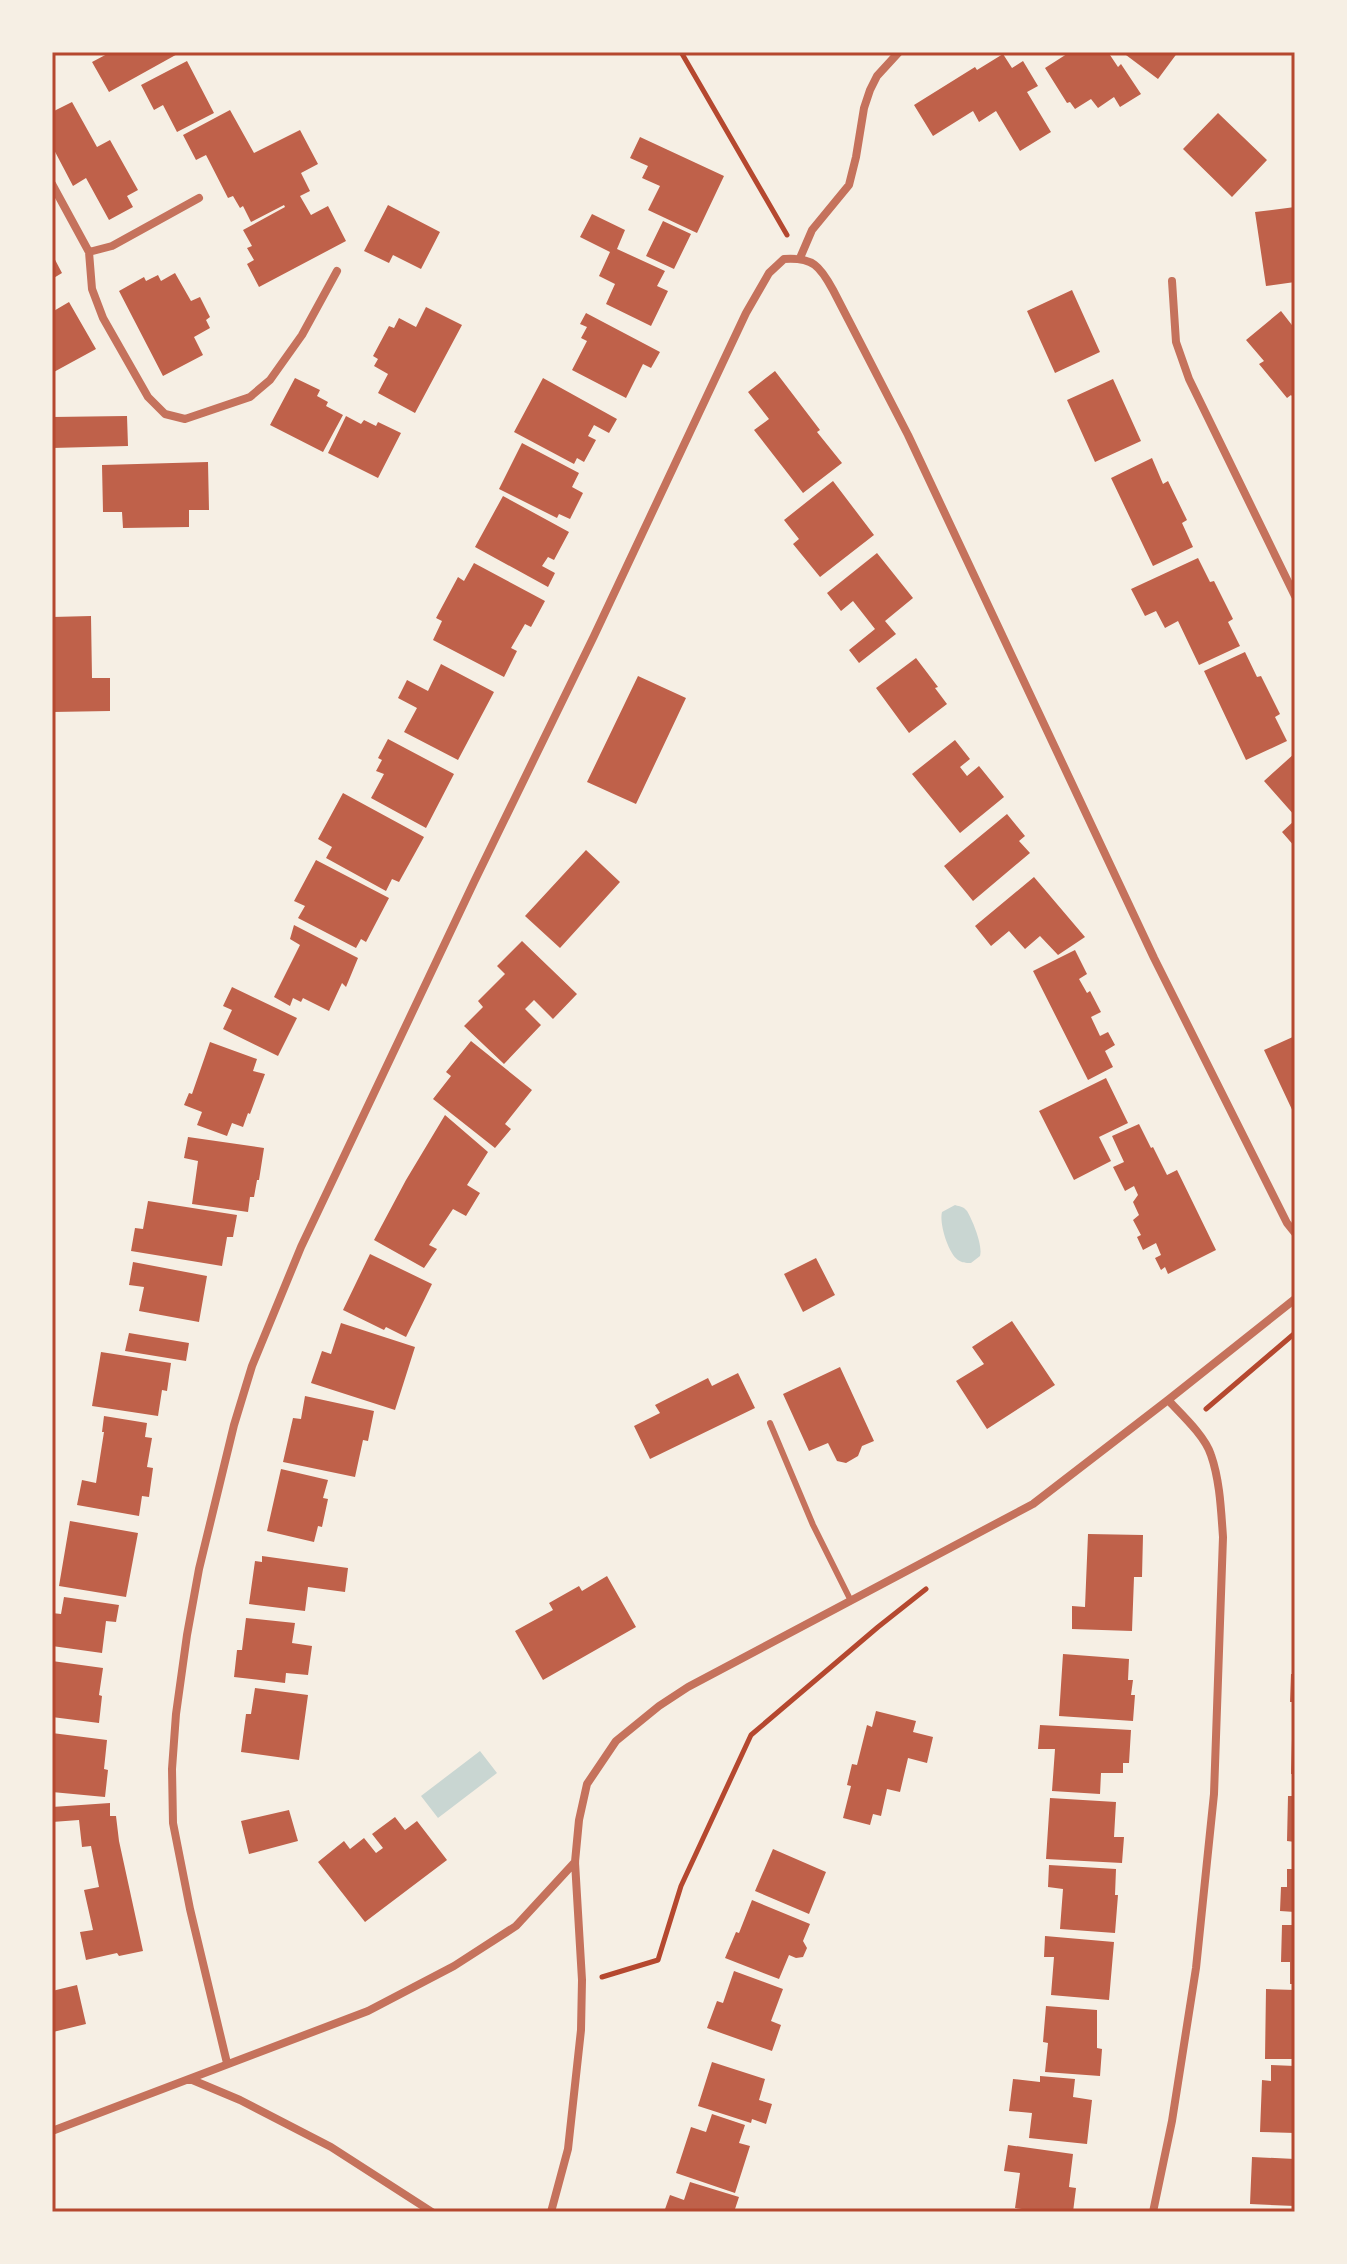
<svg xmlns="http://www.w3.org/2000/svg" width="1347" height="2264" font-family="'Open Sans',sans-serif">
<rect width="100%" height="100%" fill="#f6efe4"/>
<!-- water -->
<path fill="#c9d6d2" d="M955,1205C961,1207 963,1206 967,1211C973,1221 983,1246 980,1256L971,1263C965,1263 963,1263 958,1260C948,1253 939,1223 942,1212Z
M480,1751L497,1773L438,1818L421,1796Z"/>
<!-- building -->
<path fill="#bf614a" d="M111,52H181L109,92L92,62Z
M1070,52H1108L1118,67L1121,64L1141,94L1120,107L1114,97L1098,108L1091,99L1075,109L1070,102L1067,103L1045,68Z
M1122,52H1178L1158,79Z
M1003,54L1012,68L1023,61L1038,86L1027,92L1051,132L1020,151L996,111L979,122L973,111L933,136L914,105L975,67L977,70Z
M187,61L214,113L177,132L163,105L154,110L141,85Z
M72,102L97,147L110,140L138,190L127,196L133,207L109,220L86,178L73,186L52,146V112Z
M230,110L254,153L300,130L318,164L301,173L310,191L300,196L311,215L328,206L346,241L259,287L247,264L254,260L247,248L252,246L243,230L285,207L284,205L251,222L243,206L240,208L233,196L228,198L206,155L196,160L183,135Z
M1218,113L1267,160L1232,197L1183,149Z
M640,137L724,176L697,233L648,210L660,186L642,178L648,166L630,158Z
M388,205L440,232L421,269L393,255L389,263L364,251Z
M1295,207V282L1266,286L1255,212Z
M592,214L625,230L617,249L665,271L657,286L668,291L651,326L606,304L615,284L599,276L610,252L580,237Z
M663,221L691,234L674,269L646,256Z
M52,254L62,273L52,279Z
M175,273L191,301L200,297L210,317L206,320L210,328L194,337L203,355L163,376L119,291L144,277L146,281L158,275L161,281Z
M1072,290L1100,352L1055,373L1027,311Z
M69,302L96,349L52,373V312Z
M426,307L462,325L415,413L378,393L388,374L374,366L378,359L373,356L389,326L394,328L399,318L416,327Z
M1281,311L1295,329V399L1291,395L1287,398L1259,364L1264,361L1246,340Z
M586,313L660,352L651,368L643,364L626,398L572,370L587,341L581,338L587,327L580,324Z
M775,371L820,430L817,432L842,463L803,493L754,430L769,419L748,392Z
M295,378L320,390L317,396L328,402L326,406L343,415L323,452L270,425Z
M543,378L617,419L609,433L594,425L588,436L596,440L584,462L577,458L574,464L514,432Z
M1113,379L1141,441L1095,462L1067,400Z
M127,416L128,446L52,448V417Z
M346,416L361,424L364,420L376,426L378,422L401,433L378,478L328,453Z
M522,443L579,473L572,487L583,493L570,519L559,514L557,518L499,489Z
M1152,458L1163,484L1168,481L1187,520L1182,523L1193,547L1153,566L1111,478Z
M208,462L209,510H189V527L123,528L122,512H103L102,465Z
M833,481L874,535L820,577L793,544L799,539L784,520Z
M503,496L569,532L554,560L548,557L542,566L555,573L548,587L475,547Z
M877,553L913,598L885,621L896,634L859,663L849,650L875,629L853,601L841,611L827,593Z
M1198,558L1210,582L1214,581L1233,619L1228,622L1240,646L1199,665L1178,621L1165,628L1156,611L1145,616L1131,589Z
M474,563L545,601L531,627L525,624L511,648L517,651L504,677L433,640L442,621L436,618L458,577L464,581Z
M91,616L92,678H110V711L52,712V617Z
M1245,652L1257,677L1261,676L1280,714L1275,717L1287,741L1246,760L1204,671Z
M916,658L938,687L935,688L947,704L909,733L876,688Z
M441,664L494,692L458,760L404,732L417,708L398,698L407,680L428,691Z
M638,676L686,698L636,804L587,782Z
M388,739L454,774L426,828L371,798L384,774L376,771L382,760L378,758Z
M955,740L970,759L960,767L967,776L979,766L1004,797L960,833L912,774Z
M1295,753V816L1264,781Z
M343,793L424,837L399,882L392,879L386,891L326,858L332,847L318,839Z
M1007,814L1025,836L1019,841L1030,853L973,901L944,866Z
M1295,820V847L1282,832Z
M586,850L620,882L560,948L525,916Z
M316,860L389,898L366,942L361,939L356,948L298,918L305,906L294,901Z
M1034,877L1085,937L1058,955L1040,936L1025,949L1009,931L991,946L975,926Z
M294,925L358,958L346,987L342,983L329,1011L303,998L301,1002L293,998L290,1006L274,997L300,945L290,939Z
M522,941L577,994L553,1019L534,1000L525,1009L541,1025L504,1064L464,1026L483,1007L478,1001L505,974L497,966Z
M1075,950L1087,974L1079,979L1087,993L1090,991L1101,1012L1091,1017L1100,1036L1108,1032L1115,1045L1105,1051L1113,1067L1088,1080L1033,971Z
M232,987L297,1018L278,1056L223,1029L232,1010L223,1006Z
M1295,1036V1116L1264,1050Z
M471,1041L532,1090L505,1124L511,1129L495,1148L433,1099L451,1076L446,1072Z
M210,1042L257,1059L253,1071L265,1074L250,1114L248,1113L243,1127L232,1123L227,1136L197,1125L202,1112L184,1105L189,1093L192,1094Z
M1106,1078L1128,1123L1099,1137L1111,1161L1074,1180L1039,1111Z
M445,1115L488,1152L467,1185L480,1193L466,1216L453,1209L429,1245L437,1249L424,1268L374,1240L406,1180Z
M1139,1124L1151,1148L1153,1147L1167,1175L1177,1170L1216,1250L1168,1274L1165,1267L1161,1270L1155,1258L1161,1255L1156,1243L1143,1250L1137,1237L1141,1235L1133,1220L1139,1215L1133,1202L1138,1195L1134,1186L1125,1191L1113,1167L1124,1162L1112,1136Z
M188,1137L264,1148L259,1180H257L254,1197H250L248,1212L192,1204L198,1161L184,1158Z
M148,1201L237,1215L233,1237H227L222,1266L131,1251L135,1228L143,1229Z
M370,1254L432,1284L406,1337L386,1327L384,1330L343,1310Z
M816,1258L835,1295L803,1312L784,1274Z
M133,1262L207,1276L199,1322L139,1311L144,1287L129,1285Z
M1012,1321L1055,1385L987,1429L956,1381L984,1364L972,1347Z
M341,1323L415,1347L395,1410L311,1383L322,1351L331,1354Z
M129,1333L189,1343L186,1361L125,1351Z
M101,1352L171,1363L167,1391L162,1390L158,1416L92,1406Z
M840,1367L874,1441L862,1446L858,1456L846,1463L837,1461L828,1443L809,1451L783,1394Z
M738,1373L755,1408L650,1459L634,1426L660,1413L655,1405L708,1378L712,1386Z
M305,1396L374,1411L368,1441L363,1440L355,1477L283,1462L293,1418L301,1419Z
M104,1416L147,1423L145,1437L152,1438L147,1467L153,1468L149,1497L142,1496L139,1516L77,1505L82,1480L96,1483L104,1432H102Z
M281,1469L328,1480L323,1498L328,1499L322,1527L318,1526L314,1542L267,1531Z
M70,1521L138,1533L126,1597L59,1586Z
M1088,1534L1143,1535L1142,1577H1134L1132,1631L1072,1629V1606L1085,1607Z
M262,1556L348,1568L345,1592L308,1587L305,1611L249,1604L255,1561L262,1562Z
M607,1576L636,1627L543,1680L515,1631L553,1610L549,1603L579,1586L582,1591Z
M64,1597L119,1605L116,1622L106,1621L102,1653L52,1646V1613L61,1614Z
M246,1618L295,1623L292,1643L312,1646L308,1675L286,1673L285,1683L234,1677L237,1650H242Z
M1063,1654L1129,1659L1128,1680H1133L1131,1695H1135L1133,1721L1059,1716Z
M52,1661L103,1668L99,1695L102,1696L99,1723L52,1717Z
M1291,1674H1295V1702H1290Z
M255,1688L308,1695L299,1760L241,1752L246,1714H251Z
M876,1711L916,1721L913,1732L933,1737L927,1763L908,1758L900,1792L887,1789L881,1816L873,1814L870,1825L843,1818L851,1786L847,1785L852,1764L857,1765L867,1725L872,1727Z
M1040,1725L1131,1730L1129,1763H1123V1773H1101L1100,1794L1052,1791L1055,1749H1038Z
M52,1733L107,1740L104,1769L108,1770L105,1797L52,1792Z
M1292,1739H1295V1774H1291Z
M1288,1796H1295V1842L1287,1841Z
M1050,1798L1116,1802L1114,1837H1124L1122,1863L1046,1859Z
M110,1803V1816H116L119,1841L143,1951L119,1956L117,1953L86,1960L80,1932L93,1930L84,1890L99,1887L91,1846L82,1847L79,1820L52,1822V1807Z
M289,1810L298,1841L249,1854L241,1821Z
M395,1817L405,1830L417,1821L447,1860L365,1922L318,1862L344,1841L350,1849L364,1838L376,1853L383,1848L372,1834Z
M773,1849L826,1872L809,1914L755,1891Z
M1049,1865L1116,1869L1115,1895H1118L1115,1933L1060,1929L1063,1889L1048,1887Z
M1287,1869H1295V1912L1280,1911L1281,1887H1287Z
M752,1900L810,1924L803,1941L807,1948L803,1957L796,1958L789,1955L779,1979L725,1958L736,1932L739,1933Z
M1282,1925H1295V1984H1290V1962H1281Z
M1045,1936L1114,1942L1109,2000L1051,1995L1054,1957H1044Z
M734,1971L783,1989L771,2021L781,2025L772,2051L707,2028L717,2001L723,2003Z
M77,1985L86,2024L53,2032L52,1991Z
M1266,1989L1295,1990V2059H1265Z
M1046,2006L1097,2010V2048L1102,2049L1100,2076L1045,2072L1048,2043L1043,2042Z
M712,2062L765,2079L759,2100L772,2104L766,2124L752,2119L751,2123L698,2106Z
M1271,2065L1295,2066V2133L1260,2132L1262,2080L1271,2081Z
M1040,2076L1075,2079L1073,2097L1092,2100L1087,2144L1029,2138L1032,2113L1009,2111L1013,2079L1040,2082Z
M712,2114L745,2125L739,2143L750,2146L735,2193L676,2173L691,2127L706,2132Z
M1008,2145L1073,2154L1069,2187L1076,2188L1073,2212H1045L1015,2208L1020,2173L1004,2171Z
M1252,2157L1295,2159V2206L1250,2204Z
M690,2182L739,2197L734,2212L726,2209V2212H664L670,2195L684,2200Z"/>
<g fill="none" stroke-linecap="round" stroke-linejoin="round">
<!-- path -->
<path stroke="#b5482f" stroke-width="5" d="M681,52L787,235
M1206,1409L1295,1333
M602,1977L658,1960L681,1886L751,1735L878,1627L926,1589"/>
<!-- service -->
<path stroke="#c5725c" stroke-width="6" d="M770,1423L813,1525L851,1601"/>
<!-- minor -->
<path stroke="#c5725c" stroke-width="8" d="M52,184L89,252
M199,198L112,246L89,252L92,289L103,318L148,397L165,414L185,419L250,397L270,380L302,335L337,271
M800,258L812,230L849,185L856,157L864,108L870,90L877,76L899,52
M1172,281L1176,342L1189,379L1295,596
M227,2063L190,1909L173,1823L172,1769L176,1714L187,1635L199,1569L234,1425L252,1366L301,1247L474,882L594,636L746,313L769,273L784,259C813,257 820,266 833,290L908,435L1154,958L1287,1223L1295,1233
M190,2079L240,2100L331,2147L432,2212
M52,2131L368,2011L454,1966L516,1926L575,1862
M551,2212L568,2149L581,2030L582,1980L575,1862L579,1820L587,1784L616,1741L659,1706L688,1687L1033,1504L1168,1400L1295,1299
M1153,2212L1172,2121L1196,1968L1214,1794L1223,1537C1221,1510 1220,1481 1211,1455C1205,1436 1182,1415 1168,1400"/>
</g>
<!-- border -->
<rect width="1347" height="2264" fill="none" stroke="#f6efe4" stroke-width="108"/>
<rect x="54" y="54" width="1239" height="2156" fill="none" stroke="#b5482f" stroke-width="3"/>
</svg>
